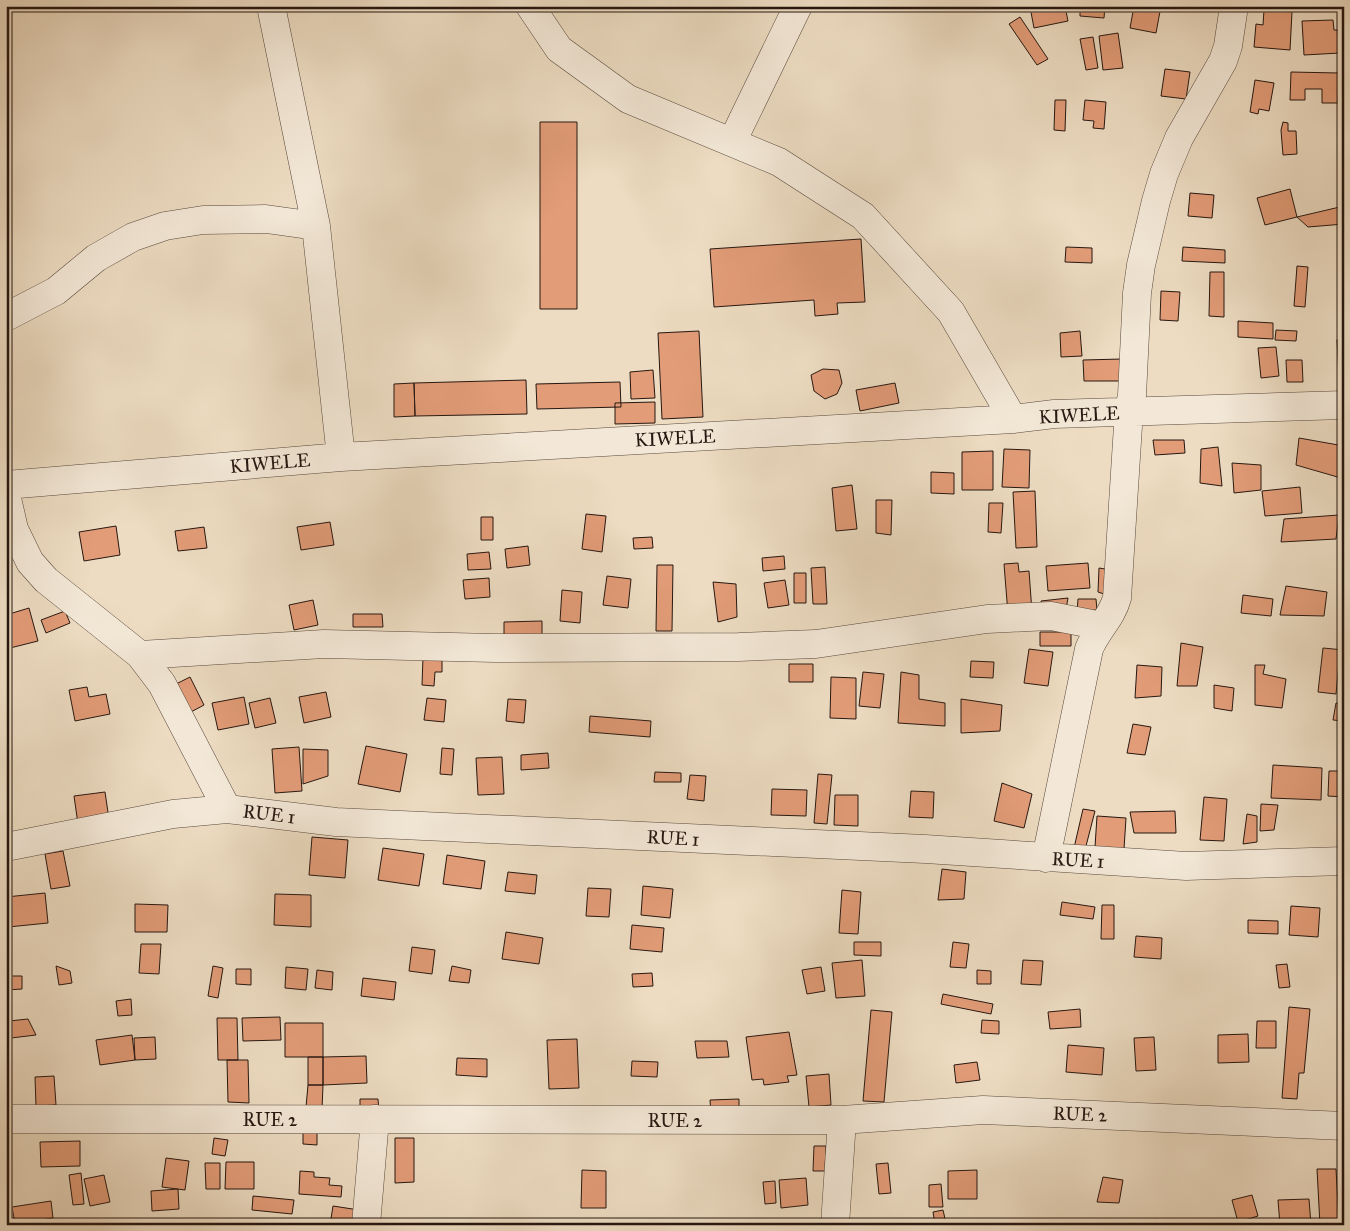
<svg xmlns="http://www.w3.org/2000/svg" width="1350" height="1231" font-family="'IM FELL Great Primer',serif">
<rect width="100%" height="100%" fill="#eddcc2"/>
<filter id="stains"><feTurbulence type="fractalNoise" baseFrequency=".004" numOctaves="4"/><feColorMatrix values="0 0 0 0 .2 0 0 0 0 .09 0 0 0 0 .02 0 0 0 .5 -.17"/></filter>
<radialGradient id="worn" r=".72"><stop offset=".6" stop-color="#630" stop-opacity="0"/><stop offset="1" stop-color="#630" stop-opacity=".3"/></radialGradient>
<!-- building -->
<path fill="#e29c78" stroke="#261711" d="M1065,6L1068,21L1034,28L1030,7Z
M1080,6H1105L1104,18L1080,16Z
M1134,6H1161L1156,33L1130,28Z
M1264,10L1292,12L1290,50L1254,47L1256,24L1263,25Z
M1020,17L1048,59L1037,65L1009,24Z
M1333,20L1334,30H1338L1340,53L1304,55L1302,21Z
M1118,33L1123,68L1103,70L1099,36Z
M1093,37L1098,68L1086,70L1080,39Z
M1165,69L1190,72L1186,99L1161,96Z
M1291,72L1339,73L1338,103H1322V89H1305V100H1290Z
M1255,80L1274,83L1269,111L1259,109L1258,114L1250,112Z
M1055,100H1066L1065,131L1054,130Z
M1085,100L1106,102L1104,129L1093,128L1094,121L1083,120Z
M540,122H577V309H540Z
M1283,122L1288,123V131H1296L1297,154L1283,155L1281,130Z
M1290,189L1297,217L1265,225L1257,198Z
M1190,193L1214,195L1212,218L1188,216Z
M1344,206V224L1308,227L1297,217Z
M861,239L865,302L837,303L838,314L815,316L814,300L714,307L710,249Z
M1066,247L1092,248V263L1065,262Z
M1183,247L1225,250V263L1182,261Z
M1297,266L1308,267L1305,307L1294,306Z
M1210,272H1224V317L1209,316Z
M1342,286H1344V317Z
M1161,291L1180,292L1178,321L1160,320Z
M1238,321L1273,323V339L1238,337Z
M1276,330L1297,331L1296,341L1275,340Z
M699,331L703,417L662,419L658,333Z
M1080,331L1082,356L1061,357L1060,333Z
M1344,339V376L1339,377L1337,340Z
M1276,347L1279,376L1261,378L1258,348Z
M1122,359L1123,381H1084L1083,360Z
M1286,360H1302L1303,382H1287Z
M823,369L839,370L842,383L837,394L825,399L814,391L811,375Z
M653,370L655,398L631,399L630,372Z
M526,380L527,414L415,416L414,383Z
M620,382L621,407L537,409L536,384Z
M414,383L415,416L394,417V384Z
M895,383L899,403L860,411L856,390Z
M655,402V423L615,424V403Z
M1299,438L1344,446L1341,478L1296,465Z
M1153,440H1184L1185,453L1155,455Z
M1218,447L1222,486L1200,483L1201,449Z
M1004,449L1030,450L1029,488L1002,487Z
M993,451V490H962V452Z
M1232,463L1261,465V490L1234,493Z
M931,472L954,473V494L931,493Z
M852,485L857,529L836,531L832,488Z
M1300,487L1302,513L1265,516L1262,491Z
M1035,491L1037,547L1016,548L1013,492Z
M876,500H892L891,535L876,533Z
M989,503H1003L1001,533L988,532Z
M586,514L606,516L602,552L582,549Z
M1339,515L1336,539L1281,542L1284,519Z
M481,517H493V540H481Z
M330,522L334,545L301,550L297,527Z
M116,526L120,555L84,561L79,532Z
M204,527L207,548L178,551L175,531Z
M652,537L653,548L634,549L633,538Z
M528,546L530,565L507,568L505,549Z
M489,552L491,569L468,570L467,554Z
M784,556L785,569L763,571L762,558Z
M1018,563L1019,572L1029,571L1032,612L1008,614L1004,564Z
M1088,563L1090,588L1048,591L1046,566Z
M657,565H673L672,631H656Z
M825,567L827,604H813L811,568Z
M1099,568L1117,571L1116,598L1098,592Z
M794,573H806V603H794Z
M607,576L631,579L628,608L603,605Z
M489,578L490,597L465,599L463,580Z
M785,580L789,605L768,608L764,583Z
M713,582L736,584L737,617L718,622Z
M1286,586L1327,592L1324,616L1280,615Z
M562,590L582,592L580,623L560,621Z
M1243,595L1273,599L1271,616L1241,613Z
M1068,598L1066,609L1043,611L1041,601Z
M1078,599H1096L1097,610L1077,612Z
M313,600L318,625L294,630L289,605Z
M29,608L38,641L6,649V615Z
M65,611L70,623L46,633L41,620Z
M353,614H382L383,627H353Z
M542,621V635H504V622Z
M1040,632H1071V646H1040Z
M1181,643L1203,647L1197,686H1177Z
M1323,648L1344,650V663L1339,662L1336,694L1318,692Z
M1029,649L1053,652L1048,686L1024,683Z
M423,657H442V672H435L434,686L422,685Z
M971,661L994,662L993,678L970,677Z
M789,664H813V682H789Z
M1137,665L1162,667L1161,696L1135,698Z
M1255,665H1265L1263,674L1286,679L1282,708L1255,705Z
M863,672L884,674L880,708L859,706Z
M901,672L919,675V699L945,703V726L898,723Z
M190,677L204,705L189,713L174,685Z
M831,677L856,678V719L830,718Z
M1214,685L1234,688L1232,711L1214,708Z
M87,687L89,697L106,694L110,714L75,721L69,690Z
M326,692L331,717L304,723L299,697Z
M244,697L249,724L218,730L212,703Z
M270,698L276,723L255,728L249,703Z
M427,698L446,700L444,722L424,720Z
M508,699L526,700L524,723L506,721Z
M961,699L1002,705L1000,731L961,733Z
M1336,703L1344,705V721L1333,720Z
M590,716L651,721L650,737L589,732Z
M1133,724L1151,727L1145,755L1127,753Z
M366,746L407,754L400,792L358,784Z
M299,747L302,791L275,793L272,749Z
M442,748L454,749L452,775L440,774Z
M303,749L328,750V776L303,784Z
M548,753L549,768L521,770V755Z
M502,757L504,794L478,795L476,758Z
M1273,765L1322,768L1321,800L1271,798Z
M1329,771H1344L1343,797L1328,796Z
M655,772L681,773V782H654Z
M818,774L832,775L827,824L814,823Z
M690,775L706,776L704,801L687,799Z
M1002,783L1032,794L1024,828L994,821Z
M772,789L807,790L806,816L771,815Z
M911,791L934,792L933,818L909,817Z
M105,792L109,819L78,824L74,796Z
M835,795H858V826L834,825Z
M1204,797L1227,799L1224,841L1200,840Z
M1261,804L1278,805L1274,830L1260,831Z
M1083,809L1095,811L1086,846L1074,848Z
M1175,811L1176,833H1134L1130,812Z
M1247,814L1257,816V842L1243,844Z
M1097,816L1126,818L1124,849L1095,847Z
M312,837L348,840L345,878L309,875Z
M383,848L424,854L419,886L378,880Z
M63,851L70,886L51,889L45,854Z
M447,855L485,861L481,889L443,884Z
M942,869L966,872L964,899L938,900Z
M508,872L537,875L535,894L505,891Z
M643,886L673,889L670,918L641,915Z
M588,888L611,889L609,917L586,916Z
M842,890L861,892L858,934L839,933Z
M45,893L48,923L8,927L6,897Z
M275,894L311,895V927L274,925Z
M1062,902L1095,907L1093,919L1060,915Z
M135,904L168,905L167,932H135Z
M1102,905H1114V939H1101Z
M1291,906L1320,908L1318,937L1289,935Z
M1248,920L1278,921V934L1248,933Z
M632,925L664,928L662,952L630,949Z
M506,932L543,938L539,964L502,959Z
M1136,936L1162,938L1161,959L1134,957Z
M854,942H881V956L854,955Z
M953,942L969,944L966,968L950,967Z
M141,944H161L159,974L139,973Z
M412,947L435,950L432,974L409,971Z
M862,960L865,996L836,998L832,963Z
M1023,960L1043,961L1041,985L1021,984Z
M1287,964L1290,987L1279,988L1276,965Z
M56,966L70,971L72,983L59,985Z
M213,966L223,968L218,998L208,996Z
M452,966L471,970L469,983L449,981Z
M286,967L308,969L306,990L285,988Z
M821,967L825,991L807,994L802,970Z
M236,969H251V985L236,984Z
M317,970L333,972L332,990L315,988Z
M977,970L991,971V984H977Z
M652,973L653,986L633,987L632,974Z
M6,976H22V989L6,990Z
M363,978L396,982L394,1000L361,996Z
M943,994L993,1004L991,1014L941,1004Z
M131,999L132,1015L118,1016L116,1001Z
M1289,1007L1310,1009L1304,1073H1299L1297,1099L1282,1098Z
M1080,1009L1081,1027L1050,1029L1048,1012Z
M871,1010L892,1012L884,1102L863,1101Z
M280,1017L281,1040L243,1041L242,1018Z
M217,1018H237L238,1060H218Z
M28,1019L36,1035L11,1038L9,1021Z
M982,1020L999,1021V1034L981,1033Z
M1257,1021H1276V1048H1256Z
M285,1023H323V1057H285Z
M789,1032L797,1075L787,1076L789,1082L764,1085L763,1079L752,1080L746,1037Z
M1248,1034L1249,1062L1218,1063V1035Z
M132,1035L135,1060L100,1065L96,1040Z
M155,1037L156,1059L135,1060L134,1038Z
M1154,1037L1156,1070L1136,1071L1134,1038Z
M577,1039L579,1088L549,1089L547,1040Z
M695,1041H727L729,1057L697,1058Z
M1068,1045L1104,1048L1102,1075L1066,1072Z
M366,1056L367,1083L323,1085V1057Z
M308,1057H323V1085H308Z
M457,1058L487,1059V1077L456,1075Z
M227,1060H248L249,1103L228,1102Z
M632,1061L658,1062L657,1077L631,1076Z
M977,1062L980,1080L956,1083L954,1065Z
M829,1074L831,1105L809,1107L806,1076Z
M54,1076L56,1105L36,1106L35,1077Z
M308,1085H323L322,1109L306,1107Z
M360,1099H378L379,1111H360Z
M739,1099V1113L711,1114L710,1100Z
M317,1130V1145L303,1144V1131Z
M214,1138L228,1140L225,1156L212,1154Z
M395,1138H414V1182L395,1183Z
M80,1141V1166L41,1167L40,1142Z
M814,1146H826L825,1171H813Z
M166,1158L189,1161L185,1190L162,1187Z
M226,1162H254V1189H225Z
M205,1163H220V1189H206Z
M888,1163L891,1193L879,1194L876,1164Z
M1317,1169H1336L1339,1224L1320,1225Z
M582,1170L606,1171V1208H581Z
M977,1170V1199H948V1171Z
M300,1171L314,1172V1177L330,1178L329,1185L342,1186L341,1197L299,1194Z
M81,1173L84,1204L73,1205L69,1175Z
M104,1175L110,1202L90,1206L84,1179Z
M1103,1177L1123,1180L1119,1203L1097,1202Z
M806,1178L808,1205L781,1208L779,1180Z
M775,1181L776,1203L765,1204L763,1182Z
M941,1184L943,1207H929V1185Z
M178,1189L179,1209L152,1211L151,1191Z
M1252,1195L1258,1216L1238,1222L1232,1200Z
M253,1196L294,1200L292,1214L252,1210Z
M1309,1199L1311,1225H1280L1278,1200Z
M51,1201L53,1218L15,1224L12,1207Z
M333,1206L359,1210L356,1225H330Z
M943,1210L946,1223L935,1224L933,1212Z
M1156,1219L1187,1225H1155Z"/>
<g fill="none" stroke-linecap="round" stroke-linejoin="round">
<!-- minor casing -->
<g stroke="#58483d" stroke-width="29">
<path id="minor" d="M271,6L316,226L341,457
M530,6L559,49L628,99L779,162L863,216L951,312L1013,419
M732,142L798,6
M6,317L56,291L96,258L133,237L165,226L203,220L266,219L316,226
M6,485L341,457L1013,419L1054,414L1344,405
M6,494L14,529L30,562L46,580L140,655L162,684L227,809
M140,655L324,644L495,648L739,647L816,644L987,619L1029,617L1051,616L1102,626
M6,847L173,814L227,809L336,822L925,849L1186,866L1344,861
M1046,858L1089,649C1096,631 1112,617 1117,598L1129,410L1132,395L1137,293L1141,265L1156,201L1164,174L1179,138L1223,61L1228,46L1234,6
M6,1119L842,1120L983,1110L1344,1126
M366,1225L375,1119
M835,1225L842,1120"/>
</g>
<!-- minor -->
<use href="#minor" stroke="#f3e8d7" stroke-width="28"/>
</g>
<g text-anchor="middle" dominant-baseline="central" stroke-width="4" stroke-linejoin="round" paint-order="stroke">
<!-- street labels -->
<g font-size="19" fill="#261711" stroke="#f3e8d7">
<text transform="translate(1079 415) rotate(-3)">KIWELE</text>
<text transform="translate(675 438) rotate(-3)">KIWELE</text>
<text transform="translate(270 463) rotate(-5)">KIWELE</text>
<text transform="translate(269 814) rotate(7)">RUE 1</text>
<text transform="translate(673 838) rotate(3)">RUE 1</text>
<text transform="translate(1078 860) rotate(3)">RUE 1</text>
<text transform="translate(1080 1114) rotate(2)">RUE 2</text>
<text x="270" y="1119">RUE 2</text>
<text x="675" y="1120">RUE 2</text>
</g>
</g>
<!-- margin -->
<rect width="1350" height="1231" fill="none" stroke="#eddcc2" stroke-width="25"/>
<rect x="8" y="8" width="1335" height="1216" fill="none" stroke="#261711" stroke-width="2.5"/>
<rect x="12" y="12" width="1325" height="1206" fill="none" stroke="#261711"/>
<rect width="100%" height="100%" filter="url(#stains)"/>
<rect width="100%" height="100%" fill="url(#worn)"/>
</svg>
